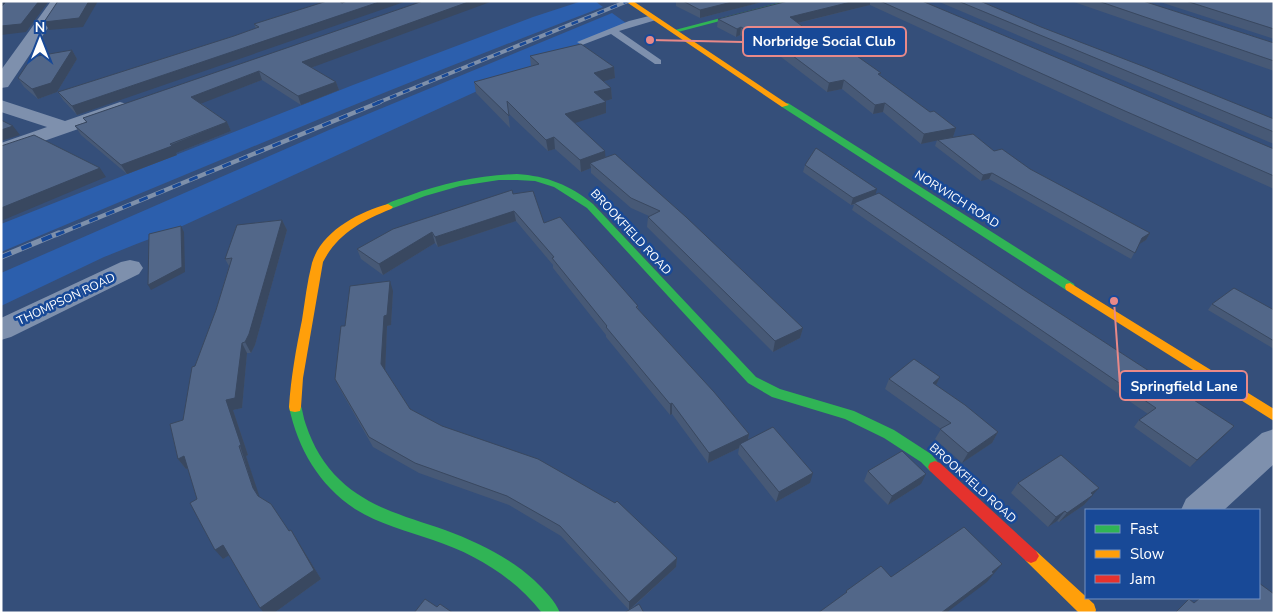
<svg xmlns="http://www.w3.org/2000/svg" width="1275" height="614" font-family="'Nunito Sans',sans-serif">
<rect width="100%" height="100%" fill="#354f7a"/>
<!-- green -->
<path fill="#2c5fad" d="M582,1H595L603,7C400,84 201,168 1,252V224L353,85L533,17Z
M612,13L626,23L167,233C145,240 125,249 104,257L1,306V273L329,130Z"/>
<g fill="none" stroke-linecap="round" stroke-linejoin="round">
<!-- lane -->
<path fill="#7e90ad" fill-rule="evenodd" d="M653,15L657,18L656,20L619,31L661,60V64H655L611,34L582,45L577,42L629,21Z"/>
<!-- street -->
<path fill="#7e90ad" fill-rule="evenodd" d="M51,1H66L8,87L1,88V70Z
M1,100L65,121L120,102L127,104L130,108L127,112L1,156V143L47,127L1,112Z
M130,260L139,262L143,268L139,274L11,337L1,340V318L121,262Z
M1274,429V464L1224,510H1181L1186,499L1262,433Z"/>
<!-- fast -->
<path fill="#30b455" fill-rule="evenodd" d="M786,1H797L674,33L671,31Z
M782,103H788L1074,284L1075,287L1074,290H1066L782,107Z
M517,174C547,176 570,185 593,204L756,377L780,389L854,411L894,430L931,454L942,467L940,471L935,473L930,471L921,462L884,438L845,419L772,397L748,383L587,208L554,187L535,181L517,180H499L460,186L425,196L388,210L383,207C389,201 400,199 408,196C443,183 480,175 517,174Z
M295,402L300,403C303,410 303,418 306,425C313,446 324,465 340,480C369,508 408,517 445,530C477,542 509,557 534,580C544,590 555,600 560,613H542C514,577 475,554 433,540C407,531 379,524 355,509C319,485 298,449 289,407L290,403Z"/>
<!-- slow -->
<path fill="#ff9f0a" fill-rule="evenodd" d="M625,1H633L789,105L782,107Z
M388,204L393,207L391,209C362,221 338,233 323,262L303,378L301,407L300,411L295,412L290,411L289,407C291,377 296,349 302,320C305,301 307,282 312,263C321,232 358,212 388,204Z
M1070,283L1274,409V421L1066,290L1065,287L1066,284Z
M1031,549L1036,551L1094,604L1096,610L1095,613H1079L1026,561L1023,556L1026,551Z"/>
<!-- jam -->
<path fill="#e5322d" fill-rule="evenodd" d="M935,461L940,463L1036,551L1039,556L1036,561L1031,563L1026,561L930,471L928,467L930,463Z"/>
<!-- rail-far2 casing -->
<g stroke="#7e90ab" stroke-width="4">
<path id="rail-far2" d="M377,103L628,1"/>
</g>
<!-- rail-far1 casing -->
<g stroke="#7e90ab" stroke-width="4.5">
<path id="rail-far1" d="M56,235L380,102"/>
</g>
<!-- rail casing -->
<g stroke="#7e90ab" stroke-width="5.5">
<path id="rail" d="M1,257L59,233"/>
</g>
<!-- rail-far2 -->
<use href="#rail-far2" stroke="#184997" stroke-width="2.5" stroke-dasharray="7" stroke-linecap="butt"/>
<!-- rail-far1 -->
<use href="#rail-far1" stroke="#184997" stroke-width="3" stroke-dasharray="9" stroke-linecap="butt"/>
<!-- rail -->
<use href="#rail" stroke="#184997" stroke-width="4" stroke-dasharray="11" stroke-linecap="butt"/>
</g>
<!-- wall -->
<path fill="#475976" d="M423,1L312,68L336,82L339,90L301,105L262,80L201,103L227,122L231,131L176,153L177,155L127,174L81,135L75,126L86,122L83,118Z
M676,1H766L700,18L676,6Z
M788,1H922L1274,149V189L1120,120L870,5L798,23L842,56L880,76L930,112L956,128L953,137L994,151L1150,233L1146,240L1139,244L1131,259L989,179L981,181L935,146L937,140L921,144L883,112L873,114L842,89L827,92L760,41L751,43L740,35L736,37L717,27L718,19Z
M937,1H980L1041,27L1274,119V144Z
M1071,1H1143L1274,43V71Z
M1157,1H1274V39Z
M342,3L77,115L63,100L58,92L256,29L254,24Z
M72,50L77,59L57,92L38,99L24,87L18,78Z
M530,56L614,67L615,78L604,81L611,88L612,99L604,101L606,113L574,123L606,157L803,328L800,338L773,352L647,227L648,217L649,216L631,208L591,173V168L581,172L555,149L548,151L508,113L510,128L476,93L474,82L531,67Z
M805,165L875,194L1234,426L1190,467L1134,427L1139,420L1148,414L852,210L854,205H851L803,172Z
M513,194L544,223L638,306V309L749,434L748,440L810,483L776,502L738,454L739,448L708,463L672,414L670,415L606,337V335L553,268V265L516,221L438,247L435,243L383,275L361,259L357,249Z
M282,220L287,230L255,345L251,353H247L242,408L233,410L248,455L246,456L259,497L289,531L291,530L321,579L274,613H264L229,555L223,559L197,499L188,468L186,469L178,459L183,420L195,366L216,310L229,266L225,259Z
M393,291L391,325L387,326L385,370L410,409L677,558L676,567L633,607L629,610L561,536L509,505L419,473L373,447L340,389L335,379L345,326Z
M1212,304L1274,310V349L1208,310Z
M940,377L936,385L998,432L992,443L962,463L935,439L941,429L885,389L889,379Z
M868,471L921,484L888,505L864,481Z
M1018,483L1091,497L1084,505L1059,522L1057,521L1048,527L1011,493Z"/>
<!-- shaded-wall -->
<path fill="#394860" d="M39,1H49L26,32L1,35V26Z
M89,1H98L83,27L49,30L44,22Z
M382,1H407L77,115L72,106Z
M471,1H493L305,70L302,62Z
M736,1H766L700,18V10Z
M855,1H870V5L789,25L790,17Z
M741,27L740,35L736,37L737,29Z
M761,32L760,41L751,43L752,34Z
M72,50L77,59L57,92L38,99L32,89Z
M614,67L615,78L594,84V73Z
M259,71L262,80L195,106L191,97Z
M844,80L842,89L827,92L829,83Z
M336,82L339,90L301,105L298,96Z
M611,88L612,99L594,104V92Z
M606,102V113L566,126L565,114Z
M885,103L883,112L873,114L875,105Z
M227,122L231,131L176,153L177,155L127,174L121,165Z
M13,126L20,135L1,141V130Z
M956,128L953,137L921,144L924,134Z
M554,137L555,149L548,151L546,140Z
M605,151L606,163H590L591,168L581,172L580,160Z
M100,168L106,177L1,221V208Z
M992,173L989,179L981,181L983,175Z
M877,189L875,196L854,203V204L851,205L853,198Z
M514,211L516,221L438,247L435,237Z
M282,220L287,230L255,345L251,353L245,342Z
M181,226L184,232L185,272L151,290L148,285Z
M432,232L435,243L383,275L379,264Z
M1150,233L1146,240L1138,245L1142,238Z
M390,281L393,291L391,325L387,326L385,374L381,364L384,316Z
M803,328L800,338L773,352L775,341Z
M242,343L247,353L242,408L233,410L248,455L246,456L260,498L265,506L253,488L226,400Z
M940,377L935,387L933,383Z
M672,403V414L670,415V404Z
M1234,426L1227,433L1190,467L1197,460Z
M998,432L992,443L962,463L968,453Z
M749,434L747,444H740L739,448L708,463L709,453Z
M184,456L192,466L186,469L178,459Z
M813,473L810,483L776,502L779,492Z
M926,474L921,484L888,505L892,496Z
M1099,488L1084,505L1059,522L1067,513L1091,493Z
M1065,511L1057,521L1048,527L1056,517Z
M291,530L321,579L274,613H264L260,608Z
M223,545L231,554L223,559L215,550Z
M677,558L676,567L629,610V602Z
M1002,564L987,582L946,613H941Z"/>
<!-- building -->
<path fill="#526789" stroke="#394860" d="M2,1H39L21,24L1,26V7L5,3L1,4Z
M58,1H89L79,18L44,22Z
M327,1H339L342,3L347,1H382L72,106L58,92L234,36L259,27L254,24Z
M423,1H471L302,62L336,82L298,96L259,71L191,97L227,122L170,144L172,146L121,165L75,126L87,122L83,118Z
M683,1H736L700,10Z
M788,1H855L790,17L842,56L854,54L881,73L878,74L930,112L934,111L956,128L924,134L885,103L875,105L844,80L829,83L761,32L752,34L741,27L737,29L718,19Z
M880,1H922L1274,149V176L1125,111Z
M958,1H980L1041,27L1145,67L1274,119V132Z
M1098,1H1143L1274,43V61Z
M1186,1H1274V29Z
M581,44L614,67L594,73L611,88L594,92L606,102L565,114L605,151L580,160L554,137L546,140L507,101L509,116L474,82L539,64L530,56Z
M72,50L51,83L32,89L18,78L32,57Z
M1,120L13,126L1,130Z
M973,134L994,151L1002,149L1030,169L1150,233L1142,238L1135,253L992,173L983,175L938,140Z
M34,135L100,168L1,208V146Z
M816,148L877,189L853,198L805,165Z
M615,154L686,217L803,328L775,341L648,217L660,211L631,198L590,163Z
M512,190L513,194L533,191L544,223L560,217L638,306L636,307L714,392L749,434L709,453L672,403L670,404L606,327L607,326L552,258L554,257L514,211L435,237L432,232L379,264L357,249L393,229Z
M879,193L1024,290L1234,426L1197,460L1139,420L1156,408L854,203Z
M282,220L249,334L245,342L242,343L235,398L226,400L241,445L239,446L253,488L258,496L271,504L289,531L291,530L314,570L260,608L223,545L215,550L190,503L197,499L184,456L178,459L170,424L183,420L192,367L195,366L216,310L232,258L225,259L237,225Z
M181,226L182,267L148,285L149,234Z
M390,281L387,315L384,316L381,364L410,409L442,426L538,459L615,503L617,501L677,558L629,602L560,526L507,496L415,463L369,437L335,379L341,326H345L350,286Z
M1234,288L1274,310V341L1212,304Z
M914,359L940,377L933,383L965,405L998,432L968,453L940,429L951,423L889,379Z
M773,427L813,473L779,492L740,444Z
M902,451L926,474L892,496L868,471Z
M1061,455L1099,488L1091,493L1093,495L1067,513L1065,511L1056,517L1018,483Z
M964,527L1002,564L992,572L994,573L941,613H818L847,592L846,591L881,566L891,577Z
M1259,583L1274,594V613H1175L1189,599L1194,603L1200,598H1259Z
M425,599L437,607L440,604L453,613H414Z
M639,604L644,613H624Z"/>
<g text-anchor="middle" dominant-baseline="central" stroke-width="5" stroke-linejoin="round" paint-order="stroke">
<!-- street labels -->
<g font-size="12" fill="#fff" stroke="#184997">
<text transform="translate(957 199) rotate(32)">NORWICH ROAD</text>
<text transform="translate(631 232) rotate(47)">BROOKFIELD ROAD</text>
<text transform="translate(66 299) rotate(-25)">THOMPSON ROAD</text>
<text transform="translate(973 483) rotate(42)">BROOKFIELD ROAD</text>
</g>
</g>
<!-- callouts -->
<path fill="none" stroke="#e88989" stroke-width="2" d="M650 40L743 42M1114 301L1120 386"/>
<g fill="#e88989" stroke="#184997" stroke-width="2">
<circle cx="650" cy="40" r="5"/>
<circle cx="1114" cy="301" r="5"/>
</g>
<g fill="#184997" stroke="#e88989" stroke-width="2">
<rect x="743" y="27" width="163" height="29" rx="5"/>
<rect x="1120" y="371" width="127" height="29" rx="5"/>
</g>
<g font-size="14" text-anchor="middle" font-weight="bold" fill="#fff">
<text x="824" y="46">Norbridge Social Club</text>
<text x="1184" y="391">Springfield Lane</text>
</g>
<!-- border -->
<rect width="1275" height="614" fill="none" stroke="#ffffff" stroke-width="5"/>
<!-- legend -->
<rect x="1085" y="509" width="175" height="90" fill="#184997" stroke="#7492c1"/>
<rect x="1095" y="525" width="25" height="8" fill="#30b455" stroke="#7492c1"/>
<text x="1130" y="534" font-size="15" fill="#ffffff">Fast</text>
<rect x="1095" y="550" width="25" height="8" fill="#ff9f0a" stroke="#7492c1"/>
<text x="1130" y="559" font-size="15" fill="#ffffff">Slow</text>
<rect x="1095" y="575" width="25" height="8" fill="#e5322d" stroke="#7492c1"/>
<text x="1130" y="584" font-size="15" fill="#ffffff">Jam</text>
<!-- north arrow -->
<g transform="translate(40 40)" stroke="#184997" stroke-width="4" paint-order="stroke">
<path d="M0-4L9 19L0 12L-9 19Z" fill="#ffffff"/>
<text y="-8" font-size="14" font-weight="bold" text-anchor="middle" fill="#ffffff">N</text>
</g>
</svg>
